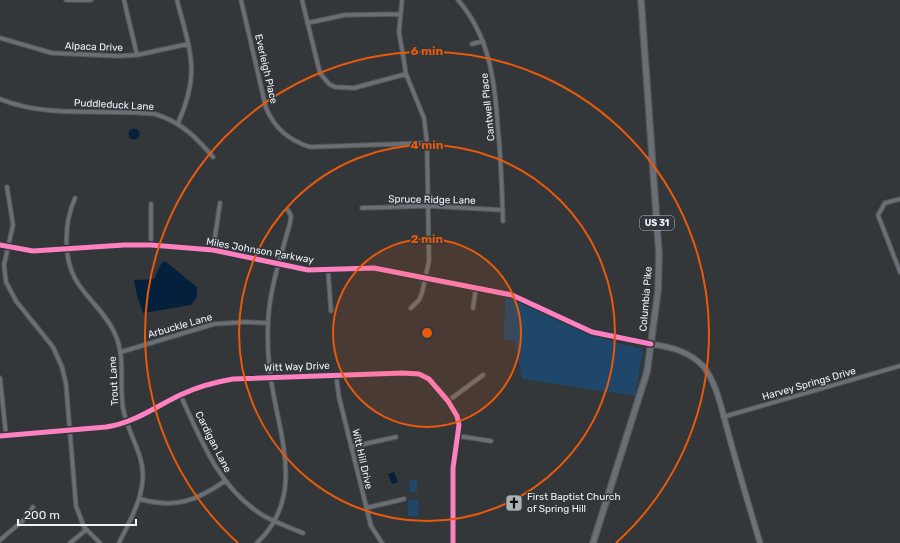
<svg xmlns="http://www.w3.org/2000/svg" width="900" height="543" font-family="Rubik,sans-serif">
<rect width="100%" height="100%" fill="#343739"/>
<!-- green -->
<path fill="#1f4769" d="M505,296C528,303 548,316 570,326C594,336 618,344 643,349L635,396L522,379L515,341L504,339Z
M410,480H417V492H409Z
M418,499L419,516H408V500Z"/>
<!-- water -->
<path fill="#05203c" d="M128.5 134a5.5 5.5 0 1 1 11 0a5.5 5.5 0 1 1-11 0Z
M162,262H166L197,287V297L191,305L143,313L137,296L134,280L154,279Z
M394,472L398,482L392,484L388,474Z"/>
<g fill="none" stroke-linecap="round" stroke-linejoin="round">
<!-- minor casing -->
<g stroke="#535556" stroke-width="5.5">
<path id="minor" d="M66,0H91
M124,0L137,55
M177,0C190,51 201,72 178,123
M241,0L266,108C275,129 289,140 310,147L427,143
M302,0L320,73L329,84L335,87L354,88L406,74
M402,0L399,32L404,61L406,74L424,118L427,143L429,261L422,293L419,300L411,308
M458,0C490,37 495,82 498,129C501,159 502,190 503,221
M307,23L345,15L400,14
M0,38L52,53L118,56L137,55L188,44
M472,44L483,41
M0,99C49,119 104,108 155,114C181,122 196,137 213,157
M7,187L13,225L4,265L6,282L16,301L53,347L62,367L66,384L76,506L84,527L100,543
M75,198C64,223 62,261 79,285C91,302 107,315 115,334C126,358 119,383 123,408C126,425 135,441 140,457C150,488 132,516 119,543
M900,199L885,203L878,215L900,272
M362,208L428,206L503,210
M0,245L33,251L124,245H151L213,250L308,270L374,268L512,295L592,332L651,344
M151,245V204
M213,250L220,203
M328,270L331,311
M473,308L476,287
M121,352L214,324L245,322L268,323
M336,375L339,397L371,526L382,543
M0,378L6,435
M180,394C201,440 219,489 264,516C277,523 290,528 303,533
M448,401L483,375
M723,417L900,366
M0,436L106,427C134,423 155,407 180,395C197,387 215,382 233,379L403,373L419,374L429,379L448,401L457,416L459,425L453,468V543
M458,436L491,441
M351,447L396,437
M140,499C175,509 196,501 225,481
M366,508L404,499
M0,540L26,518L33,507
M70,543L86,530
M257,543C301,501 284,449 274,397C269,373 267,349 268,324C269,290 281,256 290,223L291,216L288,210"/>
</g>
<!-- secondary casing -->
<g stroke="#535556" stroke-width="7">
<path id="secondary" d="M651,344C670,347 689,351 703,366C717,383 722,411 728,432C738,469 749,506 760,543"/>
</g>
<!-- primary casing -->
<g stroke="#535556" stroke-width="8">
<path id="primary" d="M593,543L647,372L658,291L659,254L641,0"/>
</g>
<!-- minor -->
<use href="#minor" stroke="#696f75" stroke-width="3.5"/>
<!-- secondary -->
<use href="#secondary" stroke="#6a7278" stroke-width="5"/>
<!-- primary -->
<use href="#primary" stroke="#686f76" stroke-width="5.5"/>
<!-- cycleway casing -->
<g stroke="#31373c" stroke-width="8">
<path id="cycleway" d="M0,245L33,251L124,245H151L213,250L308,270L374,268L512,295L592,332L651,344
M0,436L106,427C134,423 155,407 180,395C197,387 215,382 233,379L403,373L419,374L429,379L448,401L457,416L459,425L453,468V543"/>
</g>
<!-- cycleway -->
<use href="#cycleway" stroke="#ff80c0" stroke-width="5"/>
</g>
<!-- distance rings -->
<circle cx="427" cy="333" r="94" fill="#e8590c" fill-opacity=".12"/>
<g fill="none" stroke="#e8590c" stroke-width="2">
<circle cx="427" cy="333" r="94"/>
<circle cx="427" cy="333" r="188"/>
<path d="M238 543A282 282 0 1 1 616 543"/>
</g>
<!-- icons -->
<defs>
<g id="church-square" transform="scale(0.9)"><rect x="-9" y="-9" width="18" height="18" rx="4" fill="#aeb1b4" stroke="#31373c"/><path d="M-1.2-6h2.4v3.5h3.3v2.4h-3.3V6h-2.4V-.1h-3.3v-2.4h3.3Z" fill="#111"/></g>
</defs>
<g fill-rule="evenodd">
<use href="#church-square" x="514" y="503"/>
</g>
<g text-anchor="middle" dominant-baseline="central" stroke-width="3" stroke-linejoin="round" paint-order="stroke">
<!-- shield labels -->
<rect fill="#31373c" stroke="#b6babe" stroke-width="1" x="640" y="216" width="34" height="14" rx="3"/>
<g font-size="9" font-weight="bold" fill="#eff2f6">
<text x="657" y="223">US 31</text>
</g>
<!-- street labels -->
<g font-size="10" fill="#eff2f6" stroke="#31373c">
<text transform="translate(94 47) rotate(2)">Alpaca Drive</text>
<text transform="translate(266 69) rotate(77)">Everleigh Place</text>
<text transform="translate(114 105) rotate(3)">Puddleduck Lane</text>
<text transform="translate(488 107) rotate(-96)">Cantwell Place</text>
<text transform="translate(432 200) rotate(1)">Spruce Ridge Lane</text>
<text transform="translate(260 251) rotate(10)">Miles Johnson Parkway</text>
<text transform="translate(646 299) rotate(-85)">Columbia Pike</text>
<text transform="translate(180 326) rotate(-16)">Arbuckle Lane</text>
<text transform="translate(297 367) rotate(-2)">Witt Way Drive</text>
<text transform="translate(114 381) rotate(-93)">Trout Lane</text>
<text transform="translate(809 384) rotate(-16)">Harvey Springs Drive</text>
<text transform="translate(213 442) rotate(63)">Cardigan Lane</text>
<text transform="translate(362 459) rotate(77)">Witt Hill Drive</text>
</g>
<!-- poi labels -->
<g font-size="10" fill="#eff2f6" stroke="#31373c" text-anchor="start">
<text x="527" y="497">First Baptist Church<tspan x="527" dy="12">of Spring Hill</tspan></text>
</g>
</g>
<circle cx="427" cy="333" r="6" fill="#e8590c" stroke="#31373c" stroke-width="2"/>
<g font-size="12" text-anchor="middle" font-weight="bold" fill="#e8590c" stroke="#31373c" stroke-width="3" stroke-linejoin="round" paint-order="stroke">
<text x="427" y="55">6 min</text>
<text x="427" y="149">4 min</text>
<text x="427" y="243">2 min</text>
</g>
<!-- scale -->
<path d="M18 519v6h118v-6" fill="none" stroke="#eff2f6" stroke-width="2"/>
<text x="24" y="519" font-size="12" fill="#eff2f6" stroke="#31373c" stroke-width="3" paint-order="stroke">200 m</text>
</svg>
